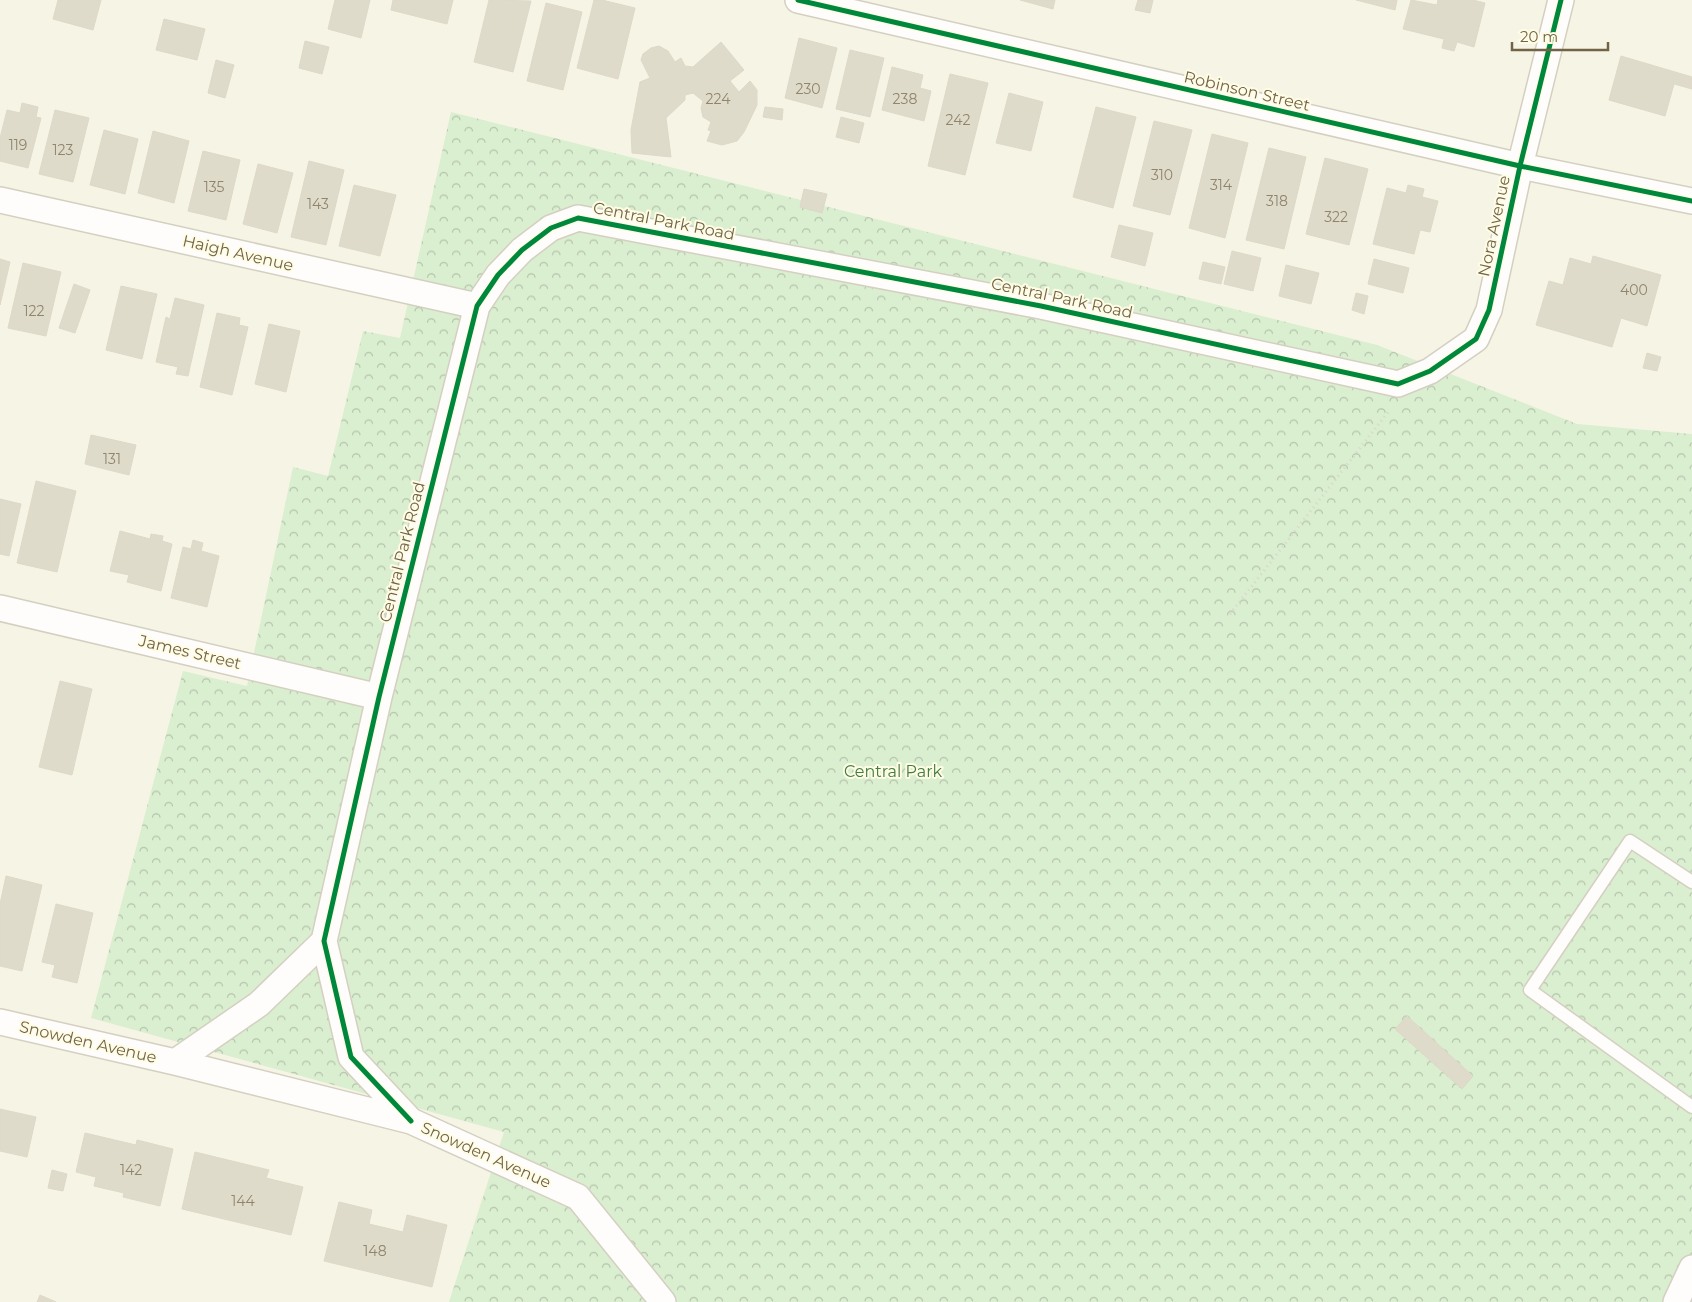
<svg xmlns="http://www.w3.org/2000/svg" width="1692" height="1302" font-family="Montserrat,sans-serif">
<defs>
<pattern id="forest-crowns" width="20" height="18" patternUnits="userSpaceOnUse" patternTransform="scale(1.25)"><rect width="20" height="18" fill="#daeed0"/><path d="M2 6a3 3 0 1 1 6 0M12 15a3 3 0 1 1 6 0" fill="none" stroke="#b5c4ab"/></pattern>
</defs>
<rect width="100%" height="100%" fill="#f6f4e5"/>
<!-- forest -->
<path fill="url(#forest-crowns)" d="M451,112L1377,345L1577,424L1692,434V1302H449L504,1132L91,1018L183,671L247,686L293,467L328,476L363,331L400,338Z"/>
<!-- building -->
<path fill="#dfdbcb" stroke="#ded8c8" d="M58,0H101L93,30L53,19Z
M335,0H370L361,38L328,29Z
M393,0H453L447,24L391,10Z
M489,0L531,1L513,72L474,62Z
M594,0H602L635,8L618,79L577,68Z
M1020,0H1055L1053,9Z
M1138,0H1153L1150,13L1135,10Z
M1356,0H1397L1395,10Z
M1411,0L1437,5L1438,0H1473L1485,3L1474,47L1457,42L1454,51L1442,48L1444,39L1403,29Z
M546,3L582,12L563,90L527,81Z
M164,19L205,29L197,60L156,50Z
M799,38L837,48L822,108L785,98Z
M305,41L329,47L322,74L299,68Z
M721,42L744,70L730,81L739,92L750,81L757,90V105L744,132L737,141L722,145L707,141L711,131L708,130L711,122L703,117L701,108L703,101L693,93L685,95V100L666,118L671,157L632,153L631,130L640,82L650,78L641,60L643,54L651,48L659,46L668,51L675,62L681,58L685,66L693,67Z
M850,50L884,58L870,117L836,109Z
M1621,56L1692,77V89L1674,84L1665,116L1609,100Z
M216,60L234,65L225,98L208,93Z
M892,67L923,75L920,88L931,91L924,121L882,110Z
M950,74L988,83L965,175L928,166Z
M1009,93L1043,102L1031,151L996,143Z
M22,103L38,107L36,117L41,118L28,168L0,161V138L7,110L20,113Z
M765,107L783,109L782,120L763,117Z
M1096,107L1136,117L1113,208L1073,197Z
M55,110L89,118L73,182L39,174Z
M841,117L864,123L859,143L836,137Z
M1154,121L1192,130L1170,215L1133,206Z
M104,130L138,139L125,194L90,185Z
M153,131L189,141L174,203L138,193Z
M1212,134L1248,143L1225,238L1189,228Z
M1269,148L1306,157L1284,249L1246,240Z
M203,151L240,160L226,220L188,211Z
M1325,158L1368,169L1349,245L1306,234Z
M309,161L344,170L326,245L291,237Z
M258,164L293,173L277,233L243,224Z
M354,185L396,195L380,256L339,246Z
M1408,185L1424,189L1422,197L1438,201L1430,232L1420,230L1414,254L1373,244L1387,188L1406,193Z
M804,189L827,194L822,213L800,207Z
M1119,225L1153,233L1145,266L1111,257Z
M1232,251L1261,258L1253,291L1224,284Z
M1593,256L1661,275L1647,326L1621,318L1612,347L1536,325L1549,281L1563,285L1570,258L1591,264Z
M0,259L10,262L0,305Z
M1374,259L1409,268L1403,293L1368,284Z
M1203,262L1225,267L1221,284L1199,279Z
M23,263L61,272L46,336L8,328Z
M1286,265L1319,273L1311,304L1279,296Z
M74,284L90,290L75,333L59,328Z
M121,286L157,294L142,359L106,350Z
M1356,293L1368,296L1364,314L1352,310Z
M175,298L204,305L188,376L176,374L178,367L156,362L166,317L170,319Z
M217,313L240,318L239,325L248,327L232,395L200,387Z
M269,324L300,331L286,392L255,384Z
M1647,353L1661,357L1657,371L1643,368Z
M91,435L136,445L129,475L85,464Z
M36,481L76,491L57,572L17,563Z
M0,499L21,504L9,556L0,554Z
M120,531L150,539L151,534L163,536L162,541L172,544L161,591L127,582L129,575L110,571Z
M193,540L203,543L201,551L219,556L207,607L171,598L183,547L191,549Z
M60,681L92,689L72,775L39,767Z
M6,876L42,885L22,971L0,966V904Z
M56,904L93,913L77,983L52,977L55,965L42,962Z
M1407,1016L1473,1076L1462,1089L1395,1029Z
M0,1109L36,1117L27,1157L0,1151Z
M85,1133L136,1145L137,1140L173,1149L160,1206L123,1197L124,1193L94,1186L96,1177L76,1172Z
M195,1152L269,1170L266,1178L303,1187L291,1235L182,1209Z
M52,1170L67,1174L63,1191L48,1188Z
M339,1202L372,1210L369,1224L403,1232L407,1215L447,1225L432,1287L324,1261Z
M40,1295L56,1302H37Z"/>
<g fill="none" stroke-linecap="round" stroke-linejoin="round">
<!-- lane casing -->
<g stroke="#d4d0c1" stroke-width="15">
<path id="lane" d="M1692,882L1630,841L1530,990L1692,1107"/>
</g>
<!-- street casing -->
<g stroke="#d4d0c1" stroke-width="28">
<path id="street" d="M798,0L1520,166L1692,201
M0,200L477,306
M0,608L379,697
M0,1022L175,1062L411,1121L578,1197L663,1302
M175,1062L259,1004L324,941
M411,1121L351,1057L324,941L379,697L477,306L498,275L522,250L551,228L578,218L1041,306L1398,384L1430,371L1476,339L1489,310L1520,166L1561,0
M1676,1302L1692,1268"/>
</g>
<!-- path -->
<path stroke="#d9d4cb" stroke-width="3" stroke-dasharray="1 4" stroke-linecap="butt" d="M1230,614L1389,411"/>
<!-- lane -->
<use href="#lane" stroke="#fefdfb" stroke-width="12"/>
<!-- street -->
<use href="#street" stroke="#fefdfb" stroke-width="25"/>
<!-- cycleway casing -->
<g stroke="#fffce5" stroke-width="8">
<path id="cycleway" d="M798,0L1520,166L1692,201
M411,1121L351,1057L324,941L379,697L477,306L498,275L522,250L551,228L578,218L1041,306L1398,384L1430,371L1476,339L1489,310L1520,166L1561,0"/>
</g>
<!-- cycleway -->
<use href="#cycleway" stroke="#00873e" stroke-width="5"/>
</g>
<g text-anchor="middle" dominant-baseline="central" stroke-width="4" stroke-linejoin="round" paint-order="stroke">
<!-- number labels -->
<g font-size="14" fill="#90846b">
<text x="808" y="89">230</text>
<text x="718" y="99">224</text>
<text x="905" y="99">238</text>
<text x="958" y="120">242</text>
<text x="18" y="145">119</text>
<text x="63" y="150">123</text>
<text x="1162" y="175">310</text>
<text x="1221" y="185">314</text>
<text x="214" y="187">135</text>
<text x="1277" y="201">318</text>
<text x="318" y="204">143</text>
<text x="1336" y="217">322</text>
<text x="1634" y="290">400</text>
<text x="34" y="311">122</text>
<text x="112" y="459">131</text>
<text x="131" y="1170">142</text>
<text x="243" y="1201">144</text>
<text x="375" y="1251">148</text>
</g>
<!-- street labels -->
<g font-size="16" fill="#726347" stroke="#fffce5">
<text transform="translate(1247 91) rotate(13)">Robinson Street</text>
<text transform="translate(664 221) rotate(11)">Central Park Road</text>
<text transform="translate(1494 226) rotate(-78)">Nora Avenue</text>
<text transform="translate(238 253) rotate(13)">Haigh Avenue</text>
<text transform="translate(1062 298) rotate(12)">Central Park Road</text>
<text transform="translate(402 552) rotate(-76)">Central Park Road</text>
<text transform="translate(190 652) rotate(13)">James Street</text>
<text transform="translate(88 1042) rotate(13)">Snowden Avenue</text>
<text transform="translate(486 1155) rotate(24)">Snowden Avenue</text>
</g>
<!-- park labels -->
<g font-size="16" fill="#427e41" stroke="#fffce5">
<text x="893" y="771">Central Park</text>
</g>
</g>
<!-- scale -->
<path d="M1512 42v8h96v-8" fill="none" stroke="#726347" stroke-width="2.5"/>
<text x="1520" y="42" font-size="15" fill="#726347" stroke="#fffce5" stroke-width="4" paint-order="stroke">20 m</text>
</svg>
